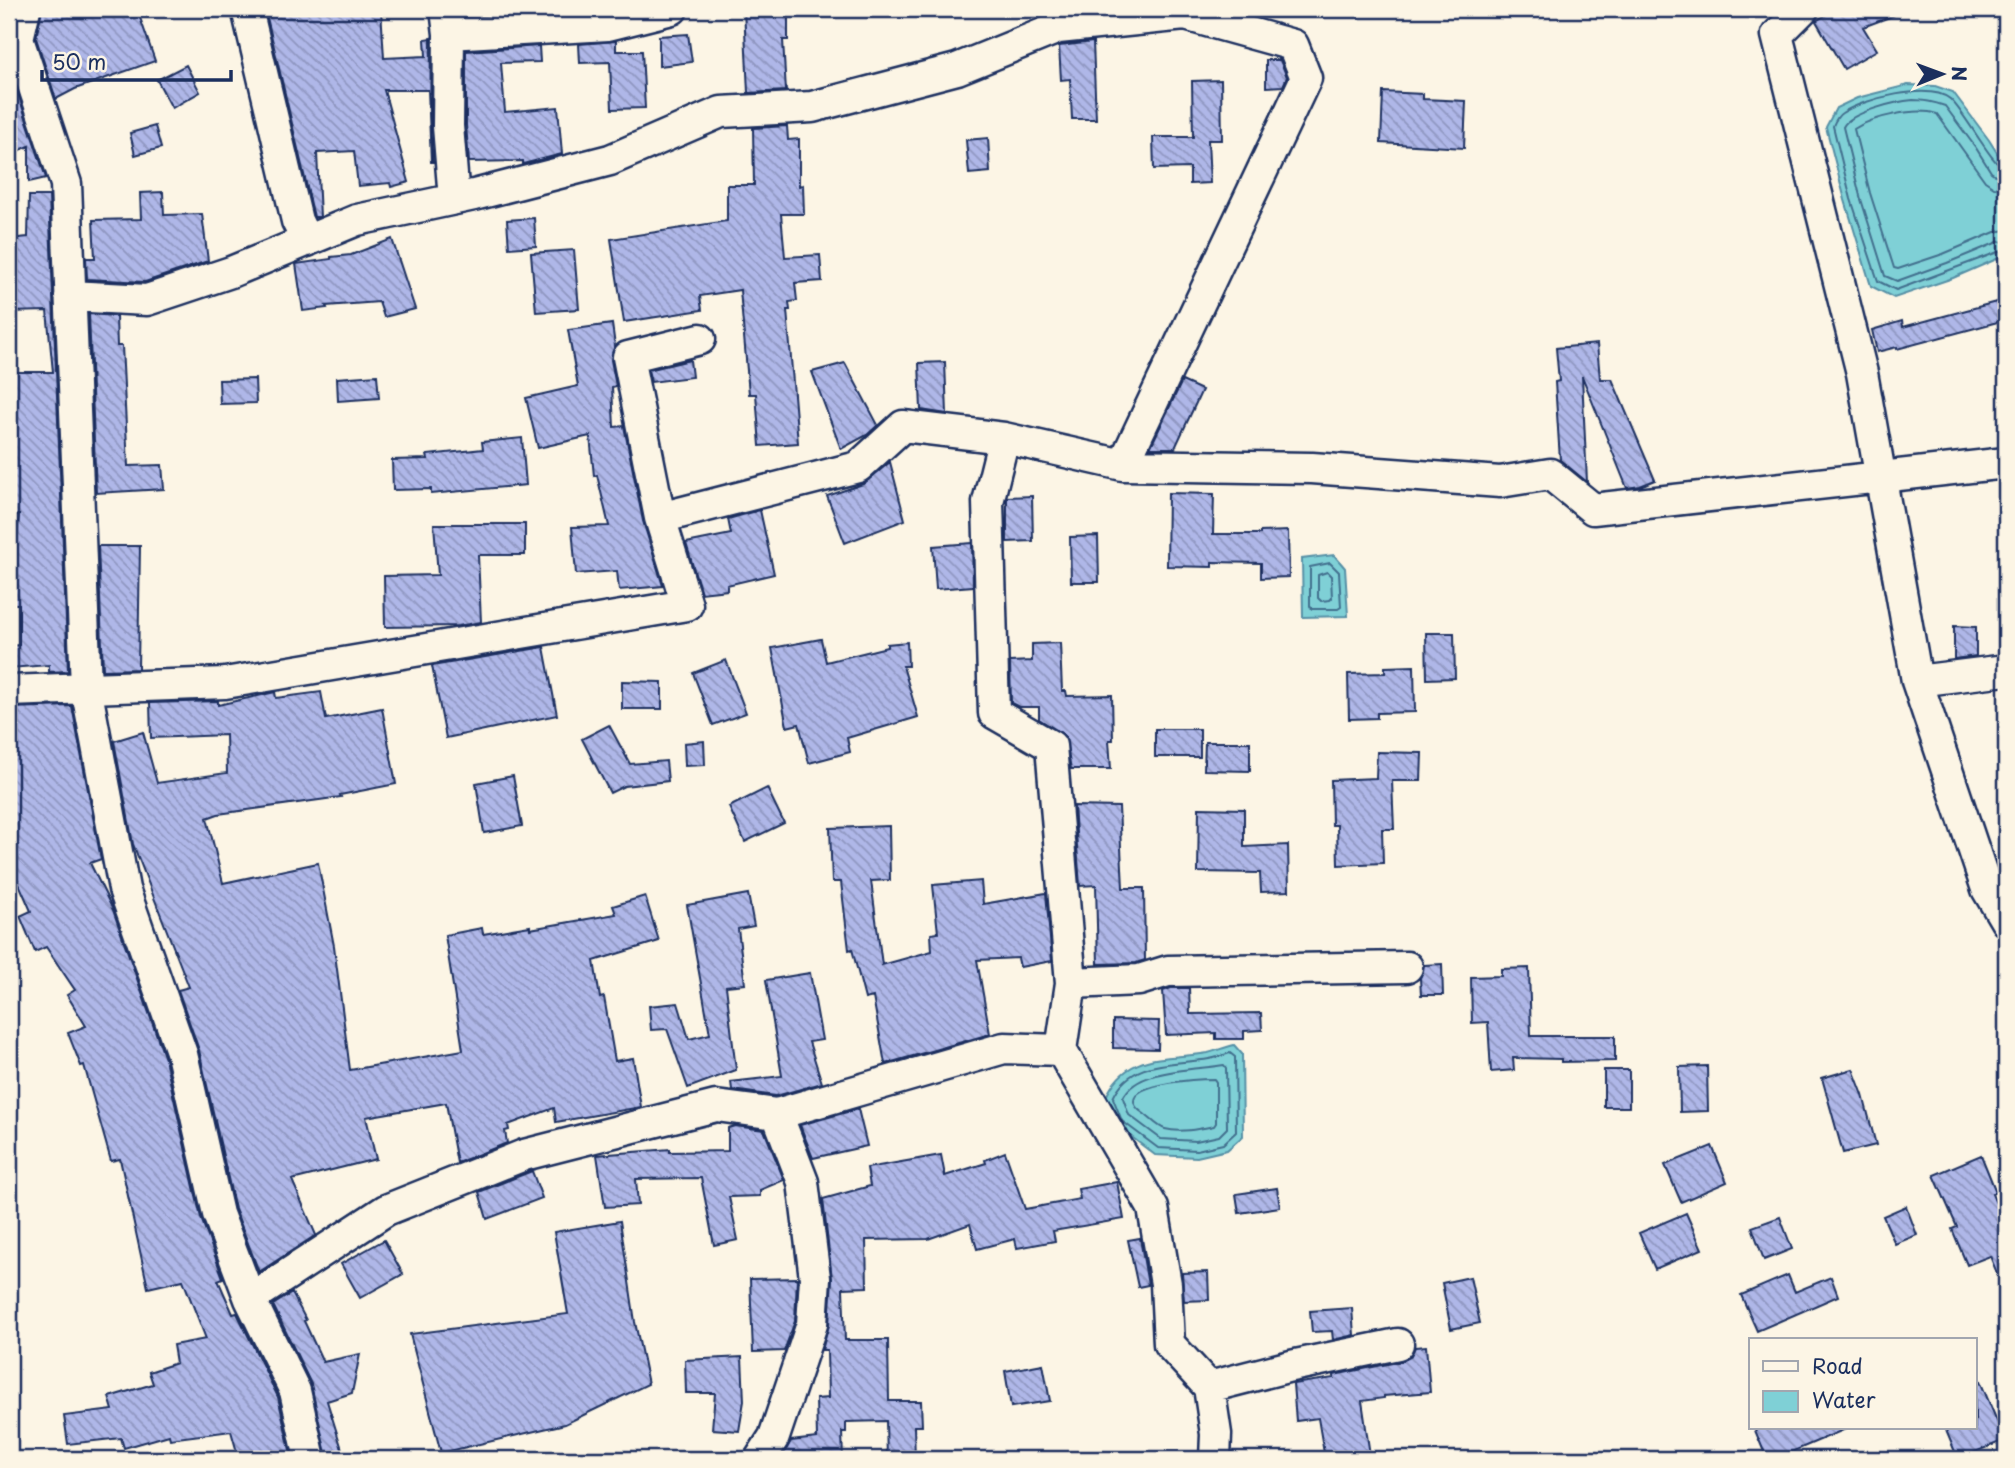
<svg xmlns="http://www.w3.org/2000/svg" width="2015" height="1468" font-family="'Playpen Sans',sans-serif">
<defs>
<pattern id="building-back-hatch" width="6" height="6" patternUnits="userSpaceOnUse" patternTransform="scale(1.75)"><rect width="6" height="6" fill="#afb7e8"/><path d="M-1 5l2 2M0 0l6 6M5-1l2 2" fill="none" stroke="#8e95bf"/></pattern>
</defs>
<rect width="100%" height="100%" fill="#fcf5e5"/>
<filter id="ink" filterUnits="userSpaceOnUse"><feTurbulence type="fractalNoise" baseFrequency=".0143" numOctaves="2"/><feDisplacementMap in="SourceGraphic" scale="14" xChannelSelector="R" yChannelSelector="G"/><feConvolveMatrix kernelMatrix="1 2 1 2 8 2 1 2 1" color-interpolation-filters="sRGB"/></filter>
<g filter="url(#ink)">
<!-- water -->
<path fill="#7fd0d6" stroke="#5790a6" stroke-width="2" d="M1908,85L1935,86L1953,92L1989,140L2006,167V255L1953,278L1894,298L1871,286L1845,200L1826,127L1836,108L1857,98Z
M1334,555L1345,568L1348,616L1303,617L1302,559Z
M1234,1045L1242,1054L1243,1136L1227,1150L1197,1157L1155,1155L1116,1125L1105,1099C1126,1051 1165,1060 1208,1053C1216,1051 1225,1047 1234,1045Z"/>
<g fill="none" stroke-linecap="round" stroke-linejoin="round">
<!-- shore -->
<path stroke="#436f8e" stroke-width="2" d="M2006,169C1993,168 1965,112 1950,99C1929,82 1863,99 1842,113C1837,116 1835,121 1833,126L1851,199L1878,281L1896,290L2006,249
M2006,178L1998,177L1991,172L1976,148L1945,106C1934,102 1924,100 1913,100C1897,101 1849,113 1843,127L1860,196L1885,276L1897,281L1947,263L1998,242L2006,241
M2006,189L1994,187L1985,181L1937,114C1916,107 1872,117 1854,129L1870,193L1894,268L1898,269L1943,254L1995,232L2006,230
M1330,563L1339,572L1341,607L1338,609H1312L1310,606V567Z
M1327,572L1331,576L1332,598L1330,600L1321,601L1318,598V575Z
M1230,1053L1235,1057L1236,1132L1223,1144L1197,1150L1158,1148L1122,1121L1113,1098C1130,1059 1174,1065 1209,1059C1216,1058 1223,1055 1230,1053Z
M1224,1065L1226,1068L1227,1128L1219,1136L1196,1141L1161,1139L1129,1115L1123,1098C1136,1068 1196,1070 1224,1065Z
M1214,1079L1216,1082V1123L1214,1126C1199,1129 1180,1133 1165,1129C1158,1127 1150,1118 1143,1113C1140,1111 1134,1106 1134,1101C1134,1082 1201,1079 1214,1079Z"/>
</g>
<!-- building -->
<path fill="url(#building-back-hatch)" stroke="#1b2f5e" stroke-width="2" d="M42,9H137L155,61L75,89L56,99L36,38Z
M265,9H381L384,58L426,56L425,39L431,38L430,126L433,162H431L428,90H384L409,182L391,187L390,183L358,186L354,151L317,153L320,217H314Z
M744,9H788V40H783L786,91L748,93Z
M1836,9H1907L1908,10L1863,27L1877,50L1844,69L1816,21Z
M688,34L692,62L659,66V36Z
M616,41V51H642L645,108L612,109L610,62L580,63L579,44Z
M1093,42L1096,119H1072L1070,79L1061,80L1059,46Z
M539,46L540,62L501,63L505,112L558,107L562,154L523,164V161L469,162L466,125V51Z
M1266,60H1280L1287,77L1283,86L1266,87Z
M186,65L200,92L172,108L157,80Z
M9,67L46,178L29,182V146L16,152L9,134Z
M1221,80L1222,140H1208L1210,183L1190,184V168L1154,169L1153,137H1193L1192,81Z
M1383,92L1423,94V99L1466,101L1464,148L1381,143Z
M155,126L161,148L135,155L130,133Z
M787,126L788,140L799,139V186L803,185L804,214H781L785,257L820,255L822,281L795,283L797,301L789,302L790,310H787L798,443L760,446L756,394H749L740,290L700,296L702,310L624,322L611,239L727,221V185H754L753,128Z
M988,138L990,172L969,174L966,140Z
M163,192L164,215L202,214L208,261L145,282L87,279L86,258H95L93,220L141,219L140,193Z
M29,196H49L68,671L49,672V665L9,668V646L19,645V604H11V578H13L19,515H9L10,372H53L47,311L9,312V239L28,237Z
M534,218L536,246L509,248L507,220Z
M392,239L415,309L384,317L379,302L326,306L327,308L303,311L296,264L331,259V257L351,255Z
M574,250L579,309L536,312L531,253Z
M2000,301L2005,320L1897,349V347L1877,352L1872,330L1902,321L1903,327Z
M89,314L116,316L117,346H122L128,466L162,465L164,489L96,493Z
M612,324L615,346L611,360L616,386L612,387L614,427L624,426L643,521L663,586L619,590L617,571L576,574L572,527L609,526L597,475L594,476L590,436L538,448L526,398L578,386L568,330Z
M1597,344L1600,379H1612L1655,480L1640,486L1627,488L1582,376L1587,482L1560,460L1555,382L1559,381L1556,348Z
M690,360L692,377L651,382L648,370Z
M945,362L947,414L921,410L919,363Z
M845,363L878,425L867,435L841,449L812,372Z
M377,375L379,398L338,401L337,378Z
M255,379L256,403L220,404L219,380Z
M1182,381L1202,390L1175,448H1150Z
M522,438L526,485L431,494V489L393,490L392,460L428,459L427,455L483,449L482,442Z
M890,462L905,520L845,543L827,496L863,484Z
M1168,493L1214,494L1213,534H1260V532L1288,531L1289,577L1261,578V563L1212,562V567L1167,566Z
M1032,496L1033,541L1007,542V497Z
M760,510L774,574L727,585V590L701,593L686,543L731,534L728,519Z
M434,524H525V555H478L481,622L458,626L385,627L384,576L438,575Z
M1098,536L1099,582H1071L1070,537Z
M972,543L973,586L936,589L933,546Z
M98,546H140L138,669L103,670Z
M1954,626L1976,627V656L1954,659Z
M1426,633H1454L1455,678L1427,679Z
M821,639L826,662L887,647V644L907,642L908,666H903L918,717L847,738L850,752L809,763L799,724L787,727L772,648Z
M1060,643L1062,691H1066L1067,696L1112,695L1113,740H1109L1111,769H1071L1065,736L1039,719V707H1019L1011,703L1010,662L1032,661V644Z
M544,647L557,715L446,738L432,666Z
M726,660L746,713L713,725L693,673Z
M1414,666L1415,712L1377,713V718L1349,719L1348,674L1385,673V667Z
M622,681L662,682V709H622Z
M275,692L276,698L321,692L326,719L382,708L396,784L340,795L341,797L218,814L207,818L223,883L318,863L334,946L350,1070L463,1050L445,935L482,928L483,934L530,926V929L616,914L613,906L645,896L659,941L594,961L600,998L604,997L615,1061L633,1058L641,1107L556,1122L554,1108L508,1125L509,1130L505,1131L507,1143L457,1163L446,1103L366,1117L376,1159L292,1180L316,1235L259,1272L235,1209L199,1050L178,990L189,987L133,844L114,741L143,732L157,783L227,773L226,735L151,738L150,703L218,701V705Z
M72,706L101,859L90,863L113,910L165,1059L201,1218L223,1278L218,1280L233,1314L237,1313L278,1397L292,1459H239L231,1431L170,1439L169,1435L124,1448L121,1438L68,1444L64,1416L113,1410L109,1397L153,1384L149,1372L176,1363L173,1345L206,1339L183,1280L148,1288L120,1159L111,1161L84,1065L81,1066L68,1033L86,1026L67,995L75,990L46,947L35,952L20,916L31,911L9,861V708Z
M609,725L630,764L666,761L668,781L624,786L610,793L582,739Z
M1155,729H1200V757H1155Z
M704,741L705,765L685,766L684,743Z
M1205,742H1250V771L1204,770Z
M1377,752L1422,753L1421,781H1392L1394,829H1382L1383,863L1338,865L1337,825H1332L1331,780L1376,778Z
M513,776L522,826L484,833L476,783Z
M767,788L784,823L745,842L729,807Z
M1074,806L1119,807L1123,888H1144L1145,960L1136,963L1098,964L1096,885L1080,886Z
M1199,808L1244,809V847L1288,845L1289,891L1261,892L1260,873L1198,872Z
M889,826L890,880L871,881L882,965L932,951L931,934L938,933L933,885L981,881L983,904L1046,893L1052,961L1020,967L1018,958L977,960L990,1034L885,1064L873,997L865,999L852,949L849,950L841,882H832L830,828Z
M748,894L754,926L738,929L745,984L726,986L736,1070L688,1088L667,1029L651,1030L649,1006L678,1003L689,1039L710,1034L687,905Z
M1442,964L1443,995H1421L1420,978L1424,965Z
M1529,968L1531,1036H1615V1061L1561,1062V1059L1513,1058L1514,1070L1491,1072L1488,1022L1472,1023L1471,977L1501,976V969Z
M810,973L822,1040L809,1042L822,1083L776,1096L732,1090L731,1082L782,1076L766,980Z
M1171,988H1189L1190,1014L1261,1013L1262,1030L1244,1031V1039H1216V1033L1166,1035L1163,991Z
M1113,1020L1159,1021L1158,1049L1113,1048Z
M1707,1066L1708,1111L1680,1112L1679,1067Z
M1853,1069L1863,1095L1876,1145L1843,1153L1822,1078Z
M1604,1070H1629V1107H1604Z
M858,1109L867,1146L813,1158L800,1125Z
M735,1126L764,1130L784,1180L760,1190V1196L729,1197L738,1240L714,1245L701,1178L636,1179L638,1205L605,1207L597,1155L670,1149V1152L728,1151V1128Z
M1712,1146L1727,1182L1681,1202L1665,1165Z
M1005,1152L1025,1209L1080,1199L1078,1189L1117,1182L1124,1219L1053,1231L1055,1241L1017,1248L1015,1239L977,1249L970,1224L928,1239L866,1240L867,1287L843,1288L845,1340H888L889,1401H921L922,1426H914L915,1459H887L886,1421L846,1422V1432H842L843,1459H781L791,1441L817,1438L816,1399L828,1398L827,1350H822L829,1325L832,1279L823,1199L870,1186L867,1168L941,1155L945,1176L986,1163L985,1160Z
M1981,1155L1996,1192L1992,1194L2006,1227V1295L1990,1256L1967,1265L1952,1229L1957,1227L1934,1175Z
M532,1171L542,1198L487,1219L479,1192Z
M1277,1188L1280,1207L1239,1213L1236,1194Z
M1906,1206L1917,1235L1895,1244L1883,1216Z
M1686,1213L1702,1249L1655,1269L1639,1233Z
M1780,1217L1792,1249L1764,1260L1752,1227Z
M620,1221L635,1322L648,1384L565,1424L441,1453L410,1334L568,1314L554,1232Z
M1140,1238L1148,1285L1138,1287L1128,1240Z
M384,1240L403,1274L360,1298L341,1264Z
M1208,1272L1209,1300L1184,1301L1182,1273Z
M1788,1275L1795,1292L1831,1277L1838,1296L1757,1331L1741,1295Z
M1470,1277L1480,1323L1451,1329L1442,1283Z
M797,1278L795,1321L784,1351L753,1352L750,1279Z
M292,1293L306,1320L304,1321L323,1362L360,1354L352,1393L327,1401L345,1459H327L311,1384L273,1305Z
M1352,1308L1354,1335L1333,1340L1332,1331L1312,1332L1310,1311Z
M1426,1346L1430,1392L1384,1396V1398L1362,1401L1370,1455L1325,1459L1318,1418L1296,1421L1293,1384L1334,1378V1375L1402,1361L1410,1357L1415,1347Z
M742,1357L744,1401L739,1431L712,1429L715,1393H686L685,1360Z
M1043,1364L1050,1401L1011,1407L1005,1371Z
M1975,1369L2005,1440L1958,1459L1945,1428H1975Z
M1754,1428H1848L1775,1459H1767Z"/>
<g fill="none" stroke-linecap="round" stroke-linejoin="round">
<!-- minor casing -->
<g stroke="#1b2f5e" stroke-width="35">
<path id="minor" d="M25,9L18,39L66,184L86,687L124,889L182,1054L218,1214L250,1299L295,1391L310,1459
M247,9L297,221L307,241
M446,9L449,34L448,126L454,199
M1803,9L1777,35L1862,373L1917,681L1987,889L2006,921
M449,34L608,25L672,9
M70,296L147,300L231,272L357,220L474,195L610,160L721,112L812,107L957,69L1058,28L1185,15L1182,9
M700,339L628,357L660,518L858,467L903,426L1004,438L1123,465L1312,468L1500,482L1550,474L1593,509L2006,463
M1004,438L988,502L994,713L1051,746L1071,983L1061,1050L1153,1208L1166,1284L1169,1344L1209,1387L1216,1434L1215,1459
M1123,465L1306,78L1293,45L1185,15
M1917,681L2006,670
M9,691L225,683L687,605L660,518
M1071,983L1139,980L1168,971L1407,967
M250,1299L386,1210L524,1155L716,1106L777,1114L1004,1048L1061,1050
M1209,1387L1291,1366L1398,1344
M760,1459L774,1437L812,1324L815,1278L803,1182L777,1114"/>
</g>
<!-- minor -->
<use href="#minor" stroke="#fcf5e5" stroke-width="30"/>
</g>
</g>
<!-- margin -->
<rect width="2015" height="1468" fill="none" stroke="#fcf5e5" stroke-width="35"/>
<rect x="18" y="18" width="1980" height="1433" fill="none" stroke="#1b2f5e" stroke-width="2.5" filter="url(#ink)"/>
<!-- legend -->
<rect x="1749" y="1338" width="228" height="91" fill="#fcf5e5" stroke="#a2a6af" stroke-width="2"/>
<rect x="1763" y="1361" width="35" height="10" fill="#fcf5e5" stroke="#a2a6af" stroke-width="2"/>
<text x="1812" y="1374" font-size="21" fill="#1b2f5e">Road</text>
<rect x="1763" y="1391" width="35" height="21" fill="#7fd0d6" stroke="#a2a6af" stroke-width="2"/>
<text x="1812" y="1408" font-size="21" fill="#1b2f5e">Water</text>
<!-- north arrow -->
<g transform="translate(1942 74) rotate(89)" stroke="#fcf5e5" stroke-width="5" paint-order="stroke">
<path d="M0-5L12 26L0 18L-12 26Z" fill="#1b2f5e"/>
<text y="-10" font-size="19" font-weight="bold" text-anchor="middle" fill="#1b2f5e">N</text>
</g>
<!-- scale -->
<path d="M42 70v10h189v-10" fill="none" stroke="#1b2f5e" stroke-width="3.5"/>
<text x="52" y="70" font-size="21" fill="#1b2f5e" stroke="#fcf5e5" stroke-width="5" paint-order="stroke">50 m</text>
</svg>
